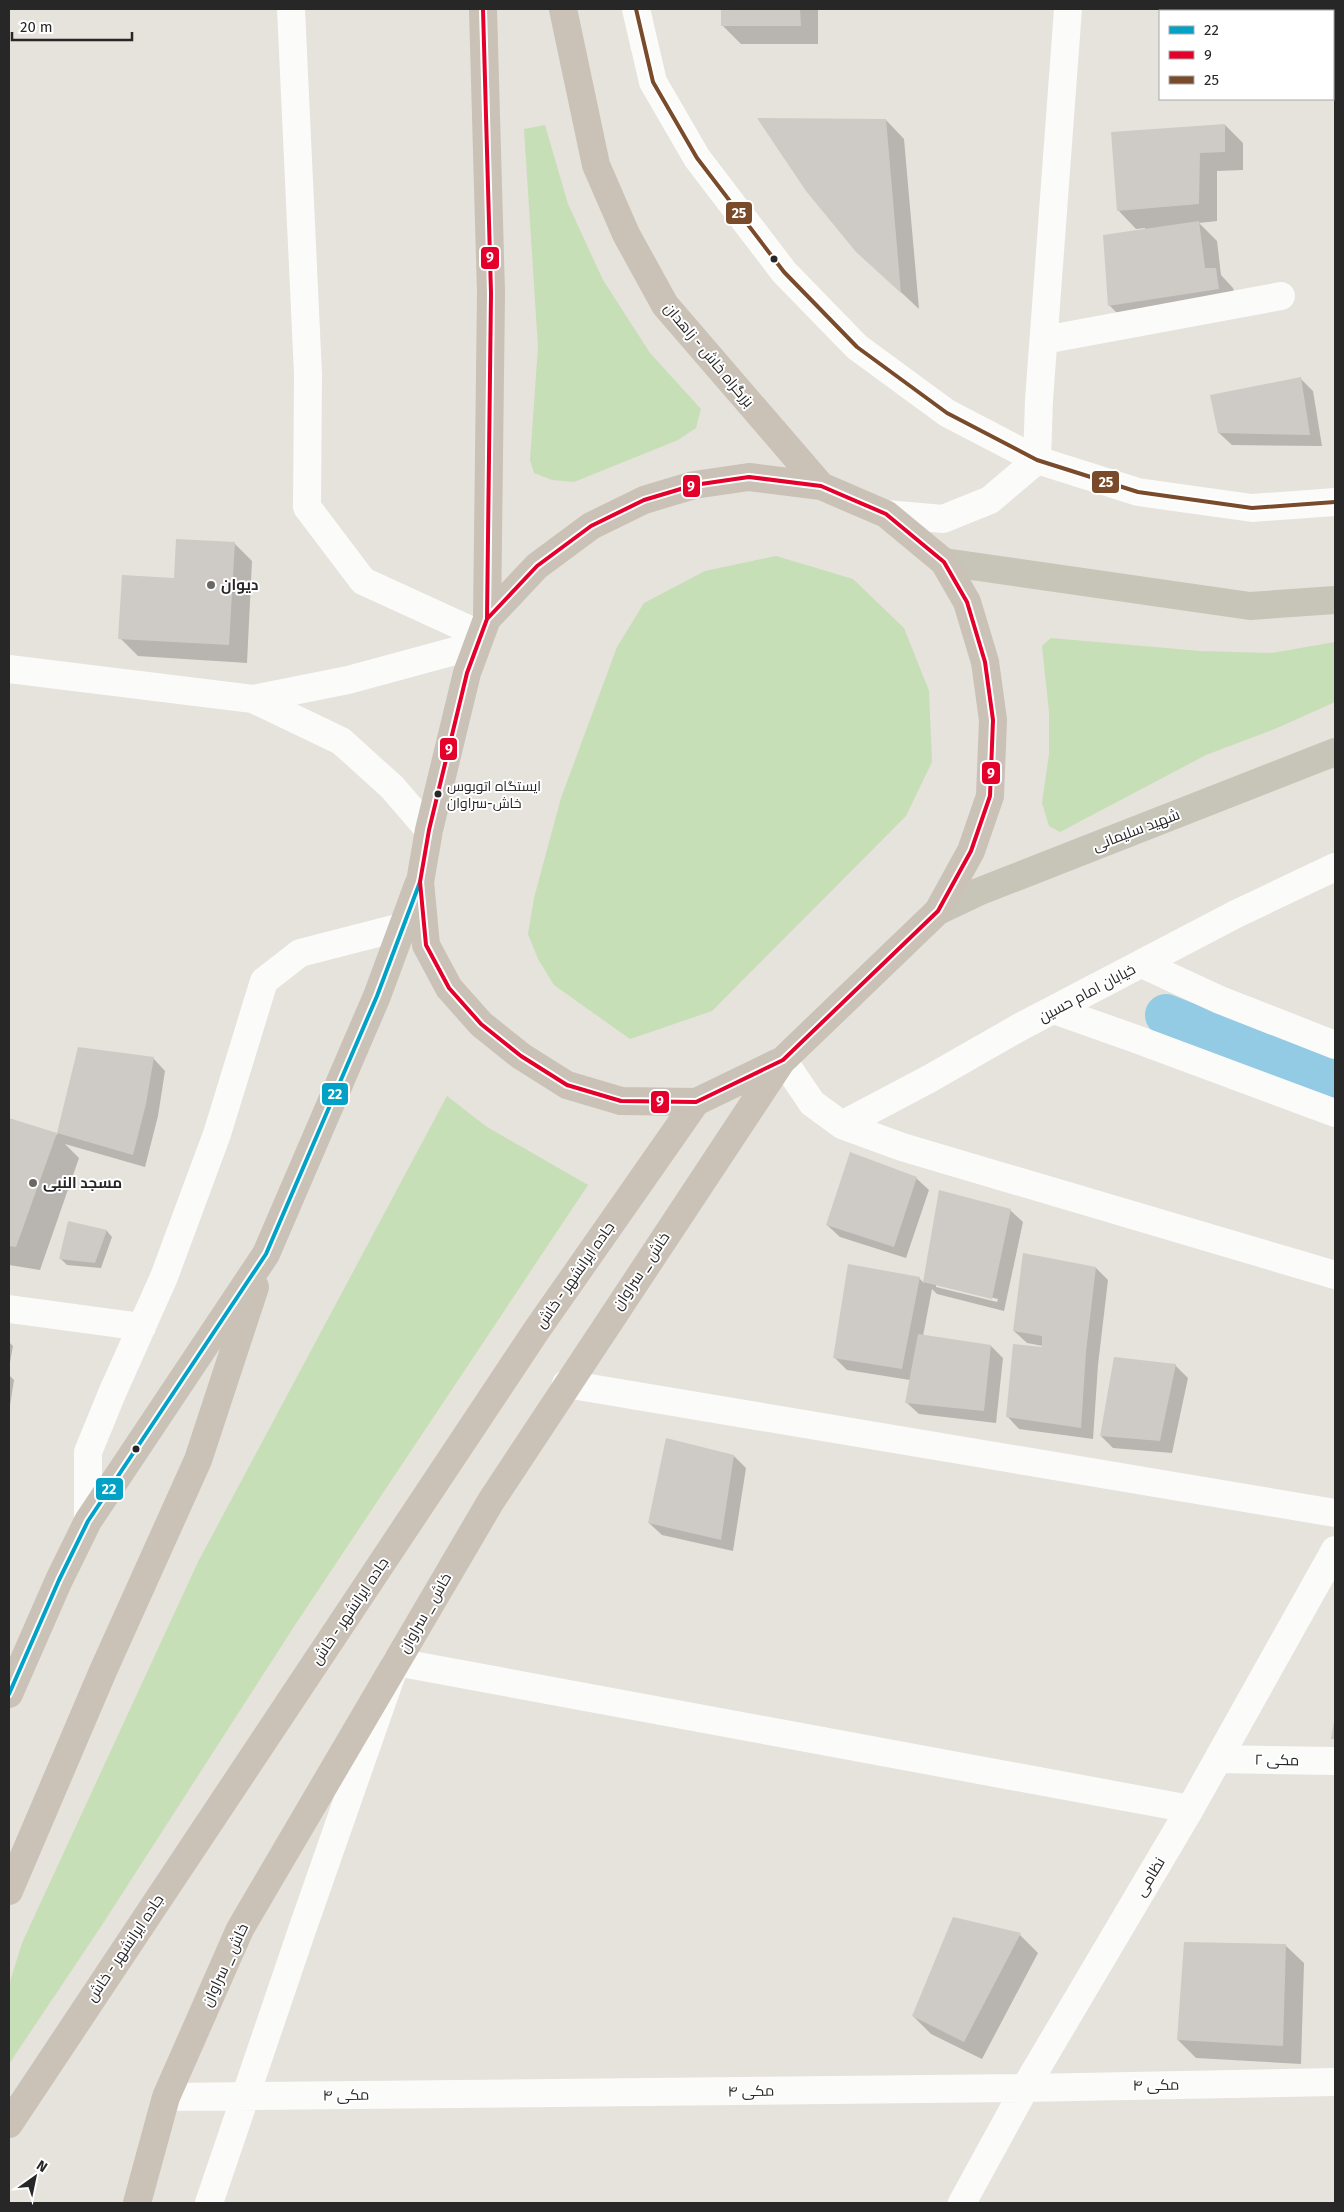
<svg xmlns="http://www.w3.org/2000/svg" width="1344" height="2212" font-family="'Fira Sans',Cairo,sans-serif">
<rect width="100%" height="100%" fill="#e6e2dc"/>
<!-- green -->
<path fill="#c6dfb6" d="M545,125L568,204L603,280L650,353L701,409L696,428L678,440L574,482L552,480L534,473L530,460L538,347L524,129Z
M776,556L853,579L904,628L929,691L932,762L906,816L712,1011L630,1039L554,985L538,959L528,934L534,898L561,798L617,647L644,603L705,571Z
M1051,638L1200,651L1272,653L1335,642V702L1277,728L1206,755L1060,832L1049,826L1042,803L1049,754V712L1042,646Z
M447,1096L487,1127L588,1185L293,1628L102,1925L9,2064V1985L22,1943L198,1562Z"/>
<!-- shadow -->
<path fill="#0003" fill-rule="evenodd" d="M722,9H818V44H741L723,26Z
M886,120L904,139L919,309L857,251Z
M1225,125L1243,143V170L1217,171V221L1199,223L1217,241L1221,275L1233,288L1237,306L1127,323L1109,305L1146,230L1145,228L1136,229L1118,210Z
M1301,379L1313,391L1322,446L1232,445L1219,433Z
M234,543L252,561L247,663L138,656L120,638L175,579Z
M79,1048L153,1058L165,1071L158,1116L145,1167L65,1144L79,1158L40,1270L9,1265V1119L57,1135Z
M916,1178L929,1190L906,1258L840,1237L827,1225Z
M940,1191L1010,1210L1023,1222L1004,1311L937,1294L932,1289L923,1336L991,1346L1003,1358L996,1423L919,1414L906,1402L910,1380L847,1370L835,1358L919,1278L924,1283ZM936,1284L998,1299L997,1302L936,1287Z
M69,1222L107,1231L112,1237L101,1268L67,1265L61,1259Z
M1096,1268L1108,1280L1098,1365L1093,1439L1019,1429L1007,1416L1043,1346L1027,1343L1014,1331Z
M9,1342L13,1346L9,1368Z
M1175,1365L1188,1378L1172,1453L1113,1448L1101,1436Z
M9,1375L14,1380L9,1412Z
M734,1456L746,1468L733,1551L662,1535L649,1523Z
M1020,1935L1038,1953L982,2059L931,2034L913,2016Z
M1285,1945L1304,1963L1301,2064L1196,2058L1178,2040Z"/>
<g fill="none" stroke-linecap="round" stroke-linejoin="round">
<!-- canal -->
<path stroke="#93cbe4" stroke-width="42" d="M1166,1015L1335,1081"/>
</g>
<!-- building -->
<path fill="#cecbc7" d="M721,9H800L801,26H721Z
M757,118L886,119L901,293L856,252L806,191Z
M1225,124V152L1200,153L1199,204L1117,211L1111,132Z
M1199,221L1205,268H1216L1219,289L1108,306L1103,235Z
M1301,377L1310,435L1218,433L1210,395Z
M176,539L235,542L229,645L118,639L122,575L174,578Z
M78,1047L154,1057L146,1104L133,1155L57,1133Z
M9,1118L57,1133L16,1247L9,1246Z
M850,1152L917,1177L894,1247L826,1225Z
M939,1190L1011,1209L992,1299L923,1282Z
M68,1221L107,1230L95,1263L59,1259Z
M1023,1253L1096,1267L1086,1352L1081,1428L1006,1417L1013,1344L1042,1347V1336L1013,1331Z
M848,1264L920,1277L902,1369L833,1358Z
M918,1334L991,1345L984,1411L905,1403Z
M1114,1357L1176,1364L1160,1441L1100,1436Z
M666,1438L734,1455L721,1540L648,1523Z
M1334,1721H1335V1739H1331Z
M953,1917L1021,1933L964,2042L912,2016Z
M1184,1942L1286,1944L1283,2046L1177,2040Z"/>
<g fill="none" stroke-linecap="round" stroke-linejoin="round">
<!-- minor -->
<path stroke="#fbfbfa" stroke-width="28" d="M291,9L308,374L307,507L363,581L481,635
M636,9L653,82L697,158L784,272L857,347L947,413L1037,460L1138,492L1252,508L1335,502
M1044,340L1281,296
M886,514L943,519L990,500L1037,460L1039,400L1068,9
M9,669L253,699L341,741L392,787L429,830
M253,699L348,680L477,645
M1142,964L1220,1000L1335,1045
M1054,1010L1136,1039L1335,1113
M783,1060L812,1103L842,1125L902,1147L1335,1275
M842,1125L929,1079L1020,1027L1236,914L1335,867
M9,1309L142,1327
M566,1384L1335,1513
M88,1521V1452L113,1391L164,1277L217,1134L264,981L300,953L401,927
M1218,1759L1335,1761
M166,2097L1025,2088L1335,2082
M209,2203L302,1930L396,1662L1190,1809
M962,2203L1025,2088L1190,1809L1335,1550"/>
<!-- major -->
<path stroke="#c7c4b8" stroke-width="28" d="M944,562L1250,606L1335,600
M938,911L978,892L1335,752"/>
<!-- highway -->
<path stroke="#cac1b7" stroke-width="28" d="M483,9L491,293L487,619L467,673L429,830L420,882L426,945L449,988L481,1024L521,1056L567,1085L621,1101L696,1102L783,1060L938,911L971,851L990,796L993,720L985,662L967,602L944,562L886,514L821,486L749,477L694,485L644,500L591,526L537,566L487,619
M563,9L596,165L626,234L665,305L821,486
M9,1694L59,1580L88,1521L266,1254L377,996L418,885
M9,1891L103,1671L198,1460L255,1287
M9,2124L536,1331L696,1102
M137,2203L166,2097L240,1929L491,1501L781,1062"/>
<!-- bus-1 casing -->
<g stroke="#fff" stroke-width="8">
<path id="bus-1" d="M9,1694L59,1580L88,1521L266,1254L377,996L420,882"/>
</g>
<!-- bus-2 casing -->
<g stroke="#fff" stroke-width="8">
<path id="bus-2" d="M483,9L491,293L487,619L467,673L429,830L420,882L426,945L449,988L481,1024L521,1056L567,1085L621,1101L696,1102L783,1060L938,911L971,851L990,796L993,720L985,662L967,602L944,562L886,514L821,486L749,477L694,485L644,500L591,526L537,566L487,619"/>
</g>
<!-- bus-3 casing -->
<g stroke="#fff" stroke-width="8">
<path id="bus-3" d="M636,9L653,82L697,158L784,272L857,347L947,413L1037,460L1138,492L1252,508L1335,502"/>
</g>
<!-- bus-1 -->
<use href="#bus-1" stroke="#02a2c6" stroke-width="4"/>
<!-- bus-2 -->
<use href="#bus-2" stroke="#e4002b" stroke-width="4"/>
<!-- bus-3 -->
<use href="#bus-3" stroke="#7a4b2a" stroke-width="4"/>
</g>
<!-- markers -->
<g fill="#272727" stroke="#fff" stroke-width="2">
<circle cx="774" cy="259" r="4.5"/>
<circle cx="438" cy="794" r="4.5"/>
<circle cx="136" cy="1449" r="4.5"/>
</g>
<g fill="#6a6866" stroke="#fff" stroke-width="2">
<circle cx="211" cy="585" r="5"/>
<circle cx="33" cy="1183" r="5"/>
</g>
<g text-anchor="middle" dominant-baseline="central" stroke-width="4" stroke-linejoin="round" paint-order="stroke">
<!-- bus labels -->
<g font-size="14" fill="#272727" stroke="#fff" text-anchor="start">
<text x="447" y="786">ایستگاه اتوبوس<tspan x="447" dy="17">خاش-سراوان</tspan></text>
</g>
<!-- street labels -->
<g font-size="15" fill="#272727" stroke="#fff">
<text transform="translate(709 355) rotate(50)">بزرگراه خاش - زاهدان</text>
<text transform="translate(1136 830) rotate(-21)">شهید سلیمانی</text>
<text transform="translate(1087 993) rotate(-28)">خیابان امام حسین</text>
<text transform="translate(641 1271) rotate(-56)">خاش _ سراوان</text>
<text transform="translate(575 1275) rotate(-55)">جاده ایرانشهر - خاش</text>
<text transform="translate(350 1611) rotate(-56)">جاده ایرانشهر - خاش</text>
<text transform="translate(425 1613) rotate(-60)">خاش _ سراوان</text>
<text transform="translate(1277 1760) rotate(1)">مکی ۲</text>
<text transform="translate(1150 1877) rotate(-59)">نظامی</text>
<text transform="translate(125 1948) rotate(-56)">جاده ایرانشهر - خاش</text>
<text transform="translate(225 1965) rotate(-65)">خاش _ سراوان</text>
<text transform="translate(1156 2085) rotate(-1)">مکی ۴</text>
<text transform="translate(751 2091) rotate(-1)">مکی ۴</text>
<text transform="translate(346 2095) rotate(-1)">مکی ۴</text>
</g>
<!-- poi labels -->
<g font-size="15" font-weight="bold" fill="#272727" stroke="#fff" text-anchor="start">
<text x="221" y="585">دیوان</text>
<text x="43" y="1183">مسجد النبی</text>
</g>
</g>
<g stroke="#fff" stroke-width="2">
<rect x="725" y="201" width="28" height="24" rx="5" fill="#7a4b2a"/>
<rect x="480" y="246" width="20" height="24" rx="5" fill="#e4002b"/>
<rect x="1091" y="470" width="29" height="24" rx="5" fill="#7a4b2a"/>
<rect x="682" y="474" width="19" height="24" rx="5" fill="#e4002b"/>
<rect x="439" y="737" width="19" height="24" rx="5" fill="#e4002b"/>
<rect x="981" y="761" width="20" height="24" rx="5" fill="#e4002b"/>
<rect x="321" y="1082" width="28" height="24" rx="5" fill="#02a2c6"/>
<rect x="650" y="1090" width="20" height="24" rx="5" fill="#e4002b"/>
<rect x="95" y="1477" width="29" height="24" rx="5" fill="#02a2c6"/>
</g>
<g font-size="14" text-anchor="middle" font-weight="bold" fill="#fff">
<text x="739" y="218">25</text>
<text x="490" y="262">9</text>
<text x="1106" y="487">25</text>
<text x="691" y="491">9</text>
<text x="449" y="754">9</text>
<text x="991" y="778">9</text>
<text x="335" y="1099">22</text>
<text x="660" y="1106">9</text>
<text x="109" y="1494">22</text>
</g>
<!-- border -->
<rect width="1344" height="2212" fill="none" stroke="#272727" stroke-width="20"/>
<!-- legend -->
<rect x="1159" y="10" width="175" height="90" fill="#ffffff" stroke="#a9a9a9"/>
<rect x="1169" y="26" width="25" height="8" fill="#02a2c6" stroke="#a9a9a9"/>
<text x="1204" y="35" font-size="15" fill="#272727">22</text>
<rect x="1169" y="51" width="25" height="8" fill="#e4002b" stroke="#a9a9a9"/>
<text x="1204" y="60" font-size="15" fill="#272727">9</text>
<rect x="1169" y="76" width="25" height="8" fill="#7a4b2a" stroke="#a9a9a9"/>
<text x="1204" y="85" font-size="15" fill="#272727">25</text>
<!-- north arrow -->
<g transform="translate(35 2177) rotate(33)" stroke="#ffffff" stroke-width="4" paint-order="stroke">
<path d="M0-4L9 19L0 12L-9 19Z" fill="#272727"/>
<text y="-8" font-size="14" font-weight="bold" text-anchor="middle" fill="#272727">N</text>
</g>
<!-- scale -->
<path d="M12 32v8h120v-8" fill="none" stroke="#272727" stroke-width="2.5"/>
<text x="20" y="32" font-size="15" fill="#272727" stroke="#ffffff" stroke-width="4" paint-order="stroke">20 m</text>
</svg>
